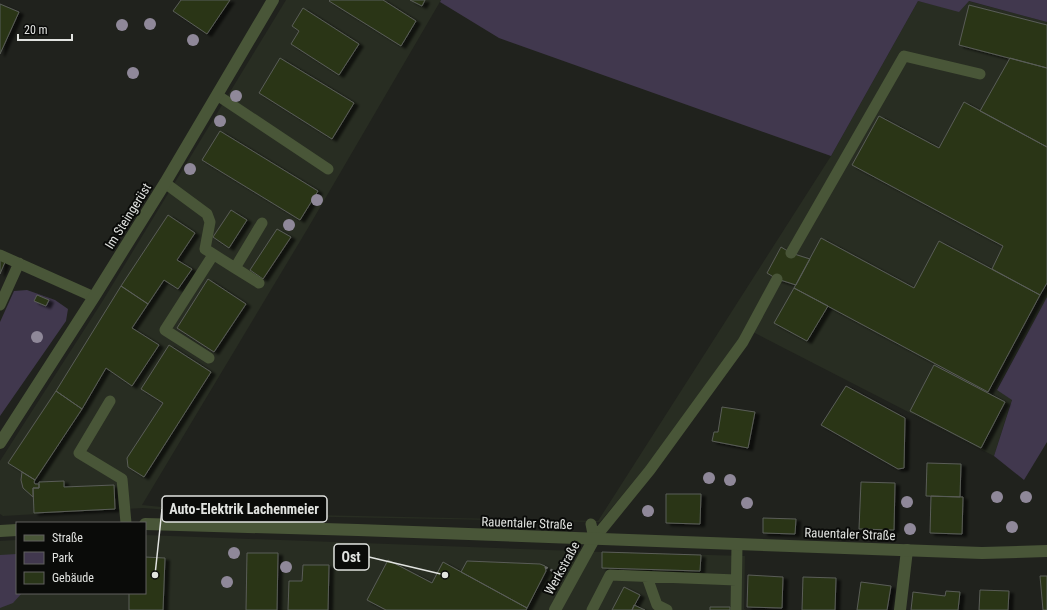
<svg xmlns="http://www.w3.org/2000/svg" width="1047" height="610" font-family="'Roboto Condensed',sans-serif">
<defs>
<filter id="shadow"><feDropShadow dx="4.5" dy="2.5" stdDeviation="1" flood-color="#0009"/></filter>
</defs>
<rect width="100%" height="100%" fill="#20221d"/>
<!-- built -->
<path fill="#282d22" d="M286,0H441L308,228L142,505L221,513L598,521L831,156L918,1L959,11L968,1L1047,22V297L997,389L1012,399L994,456L753,332L747,345L600,522L233,515L143,508L3,516L0,514V461L102,302Z
M145,535L602,552L745,556L744,609L746,610H0V541L17,540V593H145Z"/>
<!-- green -->
<path fill="#41384e" d="M441,0H1047V22L969,1L959,12L918,1L831,156L499,38L440,2Z
M27,290L55,300L68,309L66,321L0,416V322L14,291Z
M1047,297V442L1024,480L994,456L1012,400L997,390Z
M17,554V593H22L13,603L0,608V555Z"/>
<!-- building -->
<path fill="#293518" stroke="#5a5d57" filter="url(#shadow)" d="M181,0H230L207,34L173,11Z
M330,0H383L416,21L401,46L329,1Z
M410,0H425L422,6Z
M0,4L19,12L0,54Z
M969,5L1047,25V68L959,45Z
M303,8L359,44L339,75L291,44L299,31L292,26Z
M280,58L354,103L332,139L259,93Z
M1010,58L1047,68V147L980,111Z
M964,102L1047,147V283L1040,295L992,269L1003,246L852,165L879,116L939,148Z
M220,131L318,191L300,220L202,160Z
M231,210L247,220L229,248L213,237Z
M168,215L195,233L177,260L192,269L178,289L164,280L148,304L121,286Z
M277,229L291,237L263,279L250,270Z
M821,238L914,288L939,241L1040,295L988,392L794,288Z
M781,247L791,253L810,259L796,285L777,279L767,273Z
M0,259L5,262L0,274Z
M208,279L246,304L214,352L177,328Z
M121,286L148,304L132,328L159,345L132,386L106,368L82,409L56,391Z
M794,288L828,306L807,341L774,323Z
M37,295L49,300L46,306L34,301Z
M169,345L211,372L144,477L128,467L127,458L163,403L141,389Z
M934,365L1005,402L981,448L910,411Z
M846,386L905,418L904,468L898,469L821,425Z
M56,391L82,409L35,480L8,463Z
M722,407L755,412L748,448L712,441L714,432H718Z
M927,463L961,464L960,497L926,496Z
M22,472L35,480L34,482L35,484H39V488H33V497L23,488L21,480Z
M64,481V487L114,485L115,509L34,513L33,488H39V482Z
M861,482L895,483L894,530L859,529Z
M666,494H701L700,524L666,523Z
M931,496L963,497L962,534L930,533Z
M763,518L796,519L795,534L763,533Z
M602,552L701,555L700,571L602,568Z
M247,553H278L277,610H246Z
M145,557L165,558L163,610H129V593H145Z
M388,560L432,583L443,562L527,608L526,610H386L367,600Z
M467,561L540,564L545,566L546,571L527,608L461,572Z
M303,565H329L328,610H288L289,581H302Z
M748,575L783,577L782,608L747,607Z
M1040,576H1047V610H1043Z
M803,577L836,578L835,610H802Z
M861,582L891,586L887,610H857Z
M624,587L640,595L632,610H612Z
M980,590L1009,591L1008,610H979Z
M946,591L960,592L958,610H911L913,592L945,596Z
M634,605L645,610H632Z
M710,607H730V610H710Z"/>
<g fill="none" stroke-linecap="round" stroke-linejoin="round">
<!-- path -->
<path stroke="#646662" stroke-width="2.5" stroke-dasharray="3 3" stroke-linecap="butt" d="M545,567L559,574"/>
<!-- service -->
<path stroke="#495638" stroke-width="11" d="M217,95L328,169
M165,183L207,214L210,222L205,249L235,268L262,223
M791,253L904,56L980,74
M0,255L94,297
M235,268L259,283
M0,305L19,263
M209,358L165,330L213,255
M110,401L79,453L122,479L126,523
M591,524L594,539
M594,539L650,470L743,342L777,279
M647,577L657,605L667,610
M592,610L610,575L736,580
M736,610L737,544"/>
<!-- minor -->
<path stroke="#495638" stroke-width="12" d="M0,443L94,297L165,183L273,0
M555,610L594,539
M900,610L907,550"/>
<!-- tertiary -->
<path stroke="#495638" stroke-width="12" d="M145,524L358,530L982,553L1047,551
M0,531L17,530"/>
</g>
<!-- trees -->
<g fill="#8f8899">
<circle cx="150" cy="24" r="6"/>
<circle cx="122" cy="25" r="6"/>
<circle cx="193" cy="40" r="6"/>
<circle cx="133" cy="73" r="6"/>
<circle cx="236" cy="96" r="6"/>
<circle cx="220" cy="121" r="6"/>
<circle cx="190" cy="169" r="6"/>
<circle cx="317" cy="200" r="6"/>
<circle cx="289" cy="225" r="6"/>
<circle cx="37" cy="337" r="6"/>
<circle cx="709" cy="478" r="6"/>
<circle cx="730" cy="480" r="6"/>
<circle cx="997" cy="497" r="6"/>
<circle cx="1026" cy="497" r="6"/>
<circle cx="907" cy="502" r="6"/>
<circle cx="747" cy="503" r="6"/>
<circle cx="648" cy="511" r="6"/>
<circle cx="1012" cy="527" r="6"/>
<circle cx="910" cy="529" r="6"/>
<circle cx="234" cy="553" r="6"/>
<circle cx="286" cy="567" r="6"/>
<circle cx="227" cy="582" r="6"/>
</g>
<g text-anchor="middle" dominant-baseline="central" stroke-width="4" stroke-linejoin="round" paint-order="stroke">
<!-- street labels -->
<g font-size="13" fill="#e1e3e0" stroke="#0a0b09">
<text transform="translate(128 216) rotate(-58)">Im Steingerüst</text>
<text transform="translate(527 523) rotate(2)">Rauentaler Straße</text>
<text transform="translate(850 534) rotate(2)">Rauentaler Straße</text>
<text transform="translate(562 568) rotate(-61)">Werkstraße</text>
</g>
</g>
<!-- callouts -->
<path fill="none" stroke="#e1e3e0" stroke-width="1.5" d="M155 575L162 509M445 575L369 557"/>
<g fill="#e1e3e0" stroke="#0a0b09" stroke-width="1.5">
<circle cx="155" cy="575" r="4"/>
<circle cx="445" cy="575" r="4"/>
</g>
<g fill="#0a0b09" stroke="#e1e3e0" stroke-width="1.5">
<rect x="162" y="496" width="165" height="26" rx="4"/>
<rect x="334" y="544" width="35" height="26" rx="4"/>
</g>
<g font-size="14" text-anchor="middle" font-weight="bold" fill="#e1e3e0">
<text x="244" y="514">Auto-Elektrik Lachenmeier</text>
<text x="351" y="562">Ost</text>
</g>
<!-- legend -->
<rect x="16" y="522" width="130" height="72" fill="#0a0b09" stroke="#60615f"/>
<rect x="24" y="535" width="20" height="6" fill="#495638" stroke="#60615f"/>
<text x="52" y="542" font-size="12" fill="#e1e3e0">Straße</text>
<rect x="24" y="552" width="20" height="12" fill="#41384e" stroke="#60615f"/>
<text x="52" y="562" font-size="12" fill="#e1e3e0">Park</text>
<rect x="24" y="572" width="20" height="12" fill="#293518" stroke="#60615f"/>
<text x="52" y="582" font-size="12" fill="#e1e3e0">Gebäude</text>
<!-- scale -->
<path d="M18 34v6h54v-6" fill="none" stroke="#e1e3e0" stroke-width="2"/>
<text x="24" y="34" font-size="12" fill="#e1e3e0" stroke="#0a0b09" stroke-width="3" paint-order="stroke">20 m</text>
</svg>
